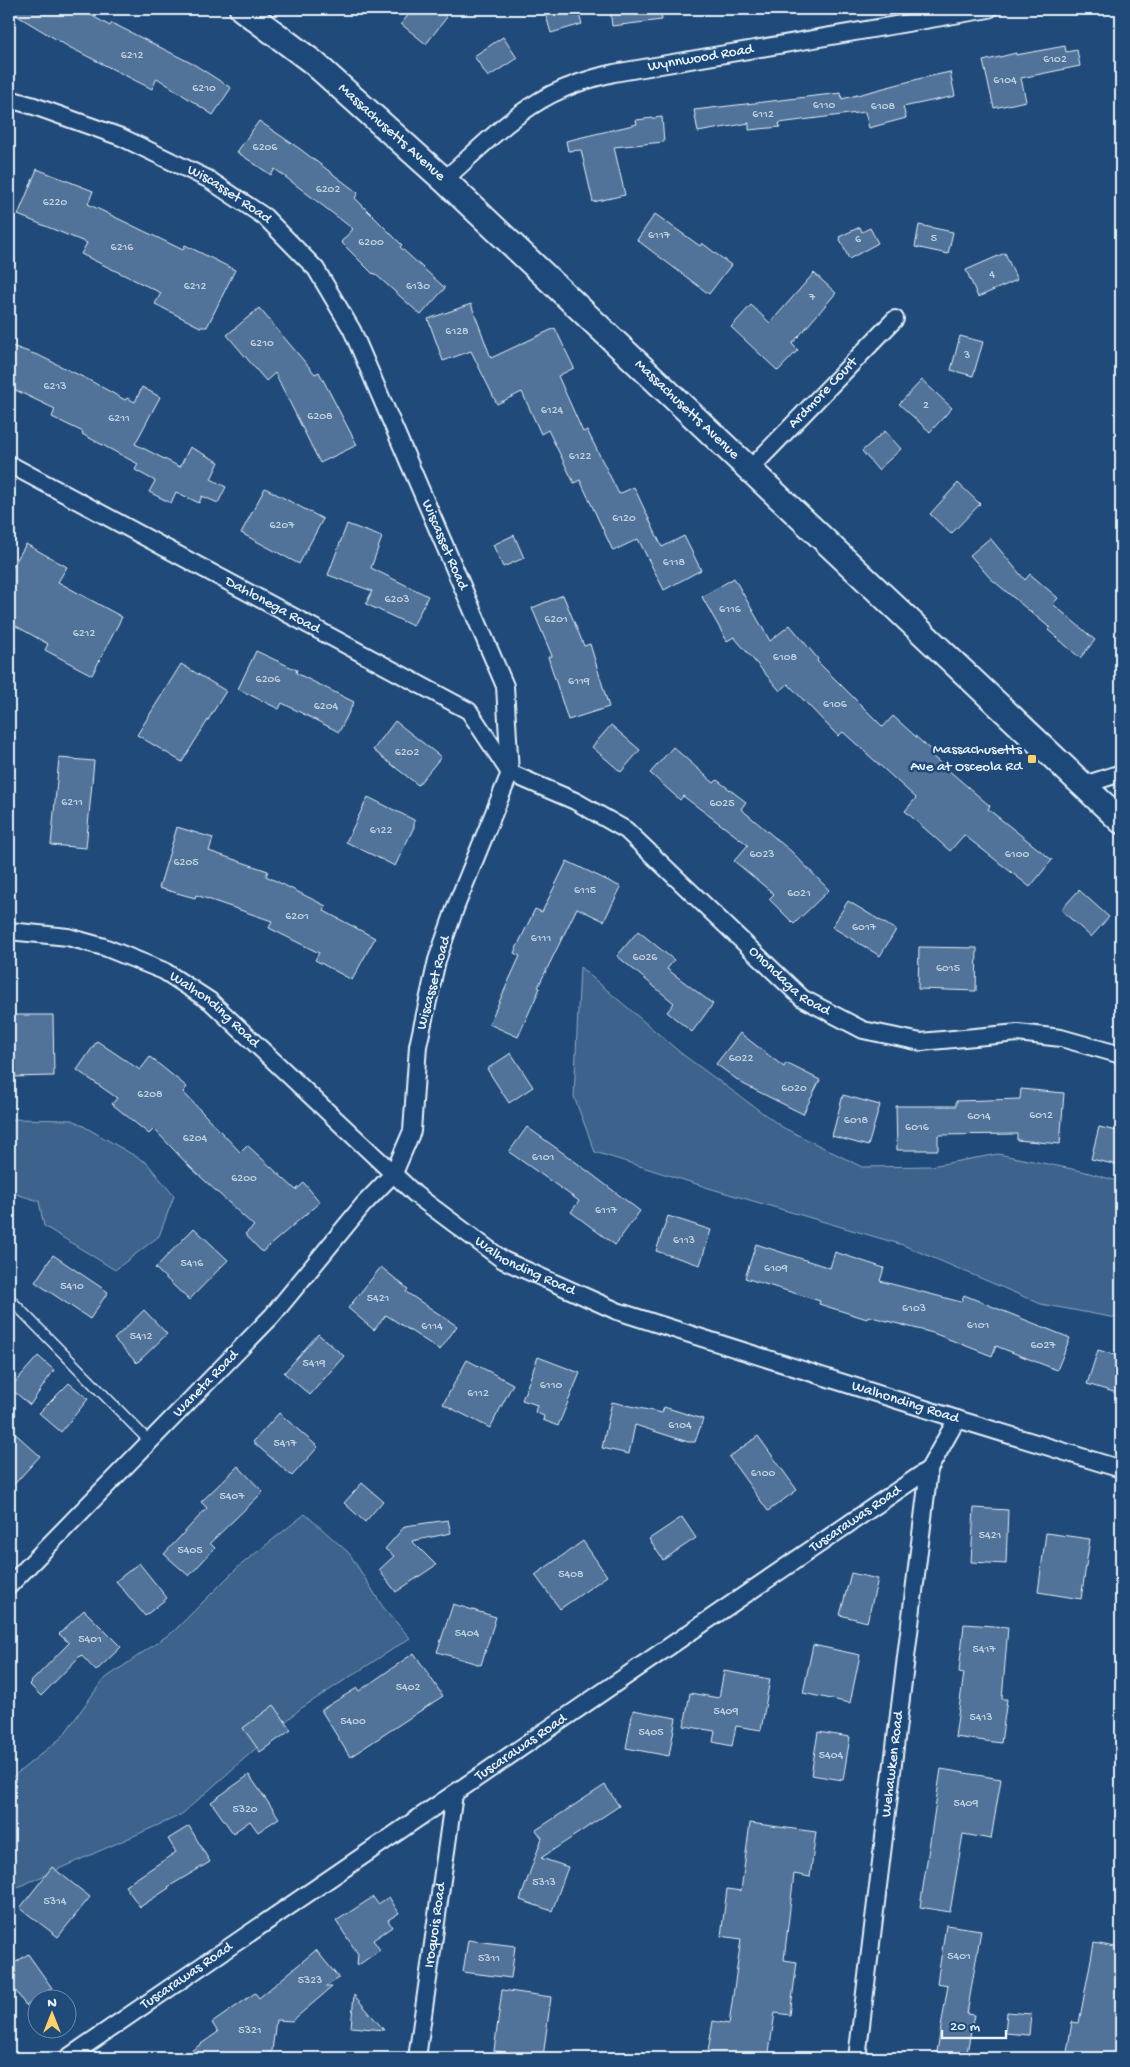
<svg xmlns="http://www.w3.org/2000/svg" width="1130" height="2067" font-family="'Gochi Hand',sans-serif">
<rect width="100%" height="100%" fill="#1f4a7a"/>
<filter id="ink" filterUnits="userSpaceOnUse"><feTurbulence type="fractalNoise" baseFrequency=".02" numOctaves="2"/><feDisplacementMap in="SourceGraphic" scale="10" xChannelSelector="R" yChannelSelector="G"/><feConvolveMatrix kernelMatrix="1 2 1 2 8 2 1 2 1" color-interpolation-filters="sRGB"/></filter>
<g filter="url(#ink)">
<!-- green -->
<path fill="#3c628c" stroke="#92aac2" d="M580,967L682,1054L782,1127L862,1167L931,1166L998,1154L1082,1171L1121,1182V1319L1041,1304L903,1245L712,1189L595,1152L574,1097Z
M9,1119L73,1120L147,1163L174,1196L159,1236L115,1270L44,1226L39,1201L9,1192Z
M305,1514L349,1553L383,1607L410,1638L300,1709L181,1815L18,1887L9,1896V1780L62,1737L103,1680L174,1631L237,1568Z"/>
<!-- building -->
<path fill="#517399" stroke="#e8f1f8" d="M9,9H80L110,26L112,23L195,65L231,88L213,115L157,78L152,89L69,47L9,11Z
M413,9H437L447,17L426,44L401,24Z
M544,9H577L582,24L551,33Z
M610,9H661L662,20L612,26Z
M503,37L517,58L488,77L474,56Z
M1065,46L1066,52L1077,50L1080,66L1021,78L1026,101L994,108L983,61L1016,53V55Z
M950,72L955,96L903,107L906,118L869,128L865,112L779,123L780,127L749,130V123L698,132L694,110L841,93L842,99L922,78Z
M662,117L664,142L614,147L625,195L593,202L581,150L568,151L566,141L637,124L636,120Z
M259,121L300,149L358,193L355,198L402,245L400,247L445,288L421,315L374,273L373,274L341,242L353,229L275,169L271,175L237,152Z
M37,169L93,191L88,204L183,250L185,245L235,270L207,327H200L155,304L161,293L81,254L87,243L18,215Z
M655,214L700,246L702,243L731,265L709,294L637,240Z
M919,225L953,232L948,254L915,247Z
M860,227L862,232L870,228L878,243L849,259L839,237Z
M1005,253L1017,280L978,297L966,270Z
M814,273L836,293L792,344L798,350L778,371L731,327L751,305L770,323Z
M471,304L491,358L555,328L574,368L558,376L583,432L587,430L619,494L634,487L662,547L684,536L701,570L664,590L638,539L613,551L580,480L574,483L548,430L541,434L522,392L497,404L471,351L443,361L428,319Z
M259,308L315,374L319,372L357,445L320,463L275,373L266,381L227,335Z
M960,336L983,342L973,376L951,370Z
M9,345L40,356L89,380L125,400L127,398L135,402L142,387L160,397L135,444L180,467L190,447L219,462L211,479L226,487L218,503L202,496L199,503L176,492L171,503L149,492L155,481L135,470L138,464L82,434L83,432L52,417L55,409L9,387Z
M922,380L952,408L930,432L899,404Z
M885,431L901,449L878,470L862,451Z
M958,483L980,504L951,534L930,514Z
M265,488L323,519L299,564L241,533Z
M347,524L382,537L371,568L428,596L413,626L366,604L372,591L328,575Z
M514,535L524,558L503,567L493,545Z
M990,538L1025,580L1030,574L1058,598L1053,604L1095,640L1080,658L1048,630L1050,628L990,578L970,555Z
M26,544L67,567L58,582L122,617L92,675L45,650L48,644L9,622V573Z
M734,578L770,641L790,625L818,659L817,661L883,727L893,716L934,753L932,756L990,806L988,809L1052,860L1030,887L964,835L950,851L905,811L916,798L843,732L838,736L788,684L780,691L734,637L727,641L702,597Z
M563,595L584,646L590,644L609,707L568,720L548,657L552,656L532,608Z
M256,651L297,670L296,673L354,702L339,732L282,703L279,709L238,689Z
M181,664L226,691L182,762L137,735Z
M395,721L441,757L418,785L373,750Z
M611,725L640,750L621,772L592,747Z
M673,747L714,783L717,780L746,802L741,809L792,852L829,890L794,924L769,899L774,894L734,861L748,845L683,796L680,800L650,773Z
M59,758L94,761L86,848L51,845Z
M368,797L414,820V827L395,866L346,842Z
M177,827L213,838L209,851L268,871L266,876L326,906L324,911L375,938L352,980L315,960L319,953L269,928L272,921L196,895L195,898L159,888Z
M567,861L621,887L604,921L577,908L538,987L540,988L518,1037L489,1024L520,956L514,953L535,909L542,912Z
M1079,890L1109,917L1091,937L1061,910Z
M848,901L896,930L880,956L832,927Z
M638,931L674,960L667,969L713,1004L692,1032L667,1012L674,1003L617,956Z
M919,947L977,948L976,991L918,989Z
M9,1015H53L54,1076L9,1077Z
M740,1033L784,1067L786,1063L820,1080L803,1114L743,1084L716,1064Z
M97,1041L140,1070L150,1057L187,1087L183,1092L240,1152L247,1145L296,1190L304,1183L320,1202L262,1252L245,1234L254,1226L190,1167L154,1129L149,1134L112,1104L117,1098L77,1070Z
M511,1053L533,1087L509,1103L487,1069Z
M1021,1089L1064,1093L1060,1144L1017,1140V1134L938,1135V1150H897L896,1106H956V1101L1020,1099Z
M843,1095L880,1105L868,1146L832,1136Z
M527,1127L577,1163L640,1211L615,1245L571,1212L579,1201L509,1152Z
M1099,1127L1121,1132V1149L1118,1165L1091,1159Z
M668,1216L711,1230L700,1265L656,1251Z
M194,1228L228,1260L189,1300L155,1268Z
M756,1244L830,1268L835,1252L884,1268L880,1281L961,1302L964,1295L1070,1338L1057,1370L996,1346L992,1356L933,1333L868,1316L867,1319L819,1304L820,1301L745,1278Z
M53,1255L108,1292L90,1319L35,1282Z
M381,1267L408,1289L406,1292L457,1326L440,1350L386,1315L374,1330L348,1308Z
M144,1310L167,1334L137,1363L114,1339Z
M318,1334L344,1356L310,1395L284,1373Z
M1098,1350L1121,1357V1380L1117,1393L1087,1384Z
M38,1356L54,1370L30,1405L10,1388Z
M538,1357L580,1373L558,1426L543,1420L544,1416L535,1412L537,1405L522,1400Z
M467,1360L513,1384L490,1428L443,1404Z
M69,1383L88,1399L61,1432L39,1413Z
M612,1402L662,1413L664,1407L703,1419L695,1442H688L635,1425L629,1454L602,1448Z
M279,1413L318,1447L292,1476L253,1442Z
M9,1428L40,1456L9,1490Z
M758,1436L797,1490L768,1511L729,1457Z
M238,1466L263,1492L210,1543L215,1548L189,1576L164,1554L207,1508L201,1502Z
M362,1483L383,1501L365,1522L344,1503Z
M974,1508L1008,1510L1006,1564L971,1562Z
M682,1517L696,1538L663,1560L649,1539Z
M448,1520L451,1533L412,1541L436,1565L396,1592L379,1570L394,1556L385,1549L405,1526Z
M1046,1533L1090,1539L1081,1599L1038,1592Z
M583,1541L607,1576L560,1609L535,1575Z
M139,1563L167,1598L145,1616L116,1581Z
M851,1573L878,1579L867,1622L840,1615Z
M453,1604L496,1617L481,1665L437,1652Z
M84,1610L121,1647L96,1671L81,1655L41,1696L29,1684L69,1643L59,1634Z
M964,1624L1008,1627L1002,1699H1007L1001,1743L955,1737L964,1673L959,1672Z
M813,1645L860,1655L850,1703L803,1693Z
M414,1653L443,1696L350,1757L321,1710L357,1688L359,1691Z
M724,1671L770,1679L761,1730L736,1726L732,1746L713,1742L715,1731L684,1726L690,1693L719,1698Z
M274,1705L291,1730L260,1752L243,1728Z
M633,1710L676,1718L669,1756L626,1748Z
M818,1732L850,1737L843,1780L811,1775Z
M941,1769L1001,1779L991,1839L963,1834L950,1912L920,1907Z
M249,1775L279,1818L258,1832L250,1821L233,1833L211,1802Z
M605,1785L619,1806L541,1858L568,1867L552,1911L520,1900L542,1838L536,1830Z
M750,1823L816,1832L810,1877L794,1874L784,1960L797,1962L790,2015L775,2013L768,2058H707L713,2021L729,2024L741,1939L721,1936L727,1889L741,1891Z
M189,1826L210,1862L168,1887L169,1888L140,1907L125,1886L176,1852L168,1839Z
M52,1867L90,1897L58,1937L20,1908Z
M373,1897L378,1904L389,1897L399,1913L388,1920L392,1927L373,1940L380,1950L357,1966L358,1954L336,1921Z
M946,1925L981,1930L967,2014L974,2015L966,2058H936L948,1985L937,1983Z
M468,1940L515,1946L511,1978L463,1972Z
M1094,1943L1121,1948V2058H1066L1072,2022L1079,2023Z
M316,1950L339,1978L325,1987H332L292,2021L276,2020L272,2051L261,2058H181L218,2032L212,2023L255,1993L259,1998Z
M28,1954L52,1988L26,2006L9,1981V1967Z
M502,1990L551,1997L543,2057L494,2051Z
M354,1995L384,2030L351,2027Z
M1007,2012L1031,2014L1029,2035L1005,2033Z"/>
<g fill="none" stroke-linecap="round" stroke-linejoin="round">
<!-- lane casing -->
<g stroke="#e8f1f8" stroke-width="12">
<path id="lane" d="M9,1298L150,1442"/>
</g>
<!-- street casing -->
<g stroke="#e8f1f8" stroke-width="20">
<g id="street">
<path id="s1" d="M9,99L34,106L121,137L208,179L265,217L316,269L352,330L505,686L510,773L456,906L437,960L418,1046L412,1131L394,1173L363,1205L272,1316L9,1586"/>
<path id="s2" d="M444,180C478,150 512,114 552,94C572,84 592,78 614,73L989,9"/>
<path id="s3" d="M9,464L469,711L510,773L575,801L626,830L802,998L863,1030L921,1042L1018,1033L1061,1038L1121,1055"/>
<path id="s4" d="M751,468L895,319"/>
<path d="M1084,785L1121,773"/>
<path id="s5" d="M9,931L68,937L104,947L164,971L210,1001L416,1195L503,1260L617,1311L957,1419L1121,1469"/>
<path id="s6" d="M67,2058L929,1469L957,1419"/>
<path id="s7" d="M417,2058L454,1794"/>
<path id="s8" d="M857,2058L929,1469"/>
</g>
</g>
<!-- secondary casing -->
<g stroke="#e8f1f8" stroke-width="28">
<g id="secondary">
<path id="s9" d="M242,9L314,63L444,180L1121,821"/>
</g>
</g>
<!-- lane -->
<use href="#lane" stroke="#1f4a7a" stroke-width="9"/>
<!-- street -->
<use href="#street" stroke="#1f4a7a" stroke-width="16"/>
<!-- secondary -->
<use href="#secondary" stroke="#1f4a7a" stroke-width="24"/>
</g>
</g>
<!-- markers -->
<rect fill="#ffd166" stroke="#1f4a7a" stroke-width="2" x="1027" y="754" width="10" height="10" rx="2.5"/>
<g text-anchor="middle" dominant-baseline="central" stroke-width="5" stroke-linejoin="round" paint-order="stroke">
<!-- number labels -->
<g font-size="12" fill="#c2d2e0">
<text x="132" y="56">6212</text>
<text x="1055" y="60">6102</text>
<text x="1005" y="81">6104</text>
<text x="204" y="89">6210</text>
<text x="824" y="106">6110</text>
<text x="883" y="107">6108</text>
<text x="763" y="115">6112</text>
<text x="265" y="148">6206</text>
<text x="328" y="190">6202</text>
<text x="55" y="203">6220</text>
<text x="659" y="236">6117</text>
<text x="934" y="239">5</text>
<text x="858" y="240">6</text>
<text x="371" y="243">6200</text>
<text x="122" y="248">6216</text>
<text x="992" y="275">4</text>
<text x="195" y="287">6212</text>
<text x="418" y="287">6130</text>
<text x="812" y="298">7</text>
<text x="457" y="332">6128</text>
<text x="262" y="344">6210</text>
<text x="967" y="356">3</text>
<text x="55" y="387">6213</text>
<text x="926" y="406">2</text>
<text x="552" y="411">6124</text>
<text x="320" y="417">6208</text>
<text x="119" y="419">6211</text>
<text x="580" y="457">6122</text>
<text x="624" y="519">6120</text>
<text x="282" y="526">6207</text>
<text x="674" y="563">6118</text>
<text x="397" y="600">6203</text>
<text x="730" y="610">6116</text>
<text x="556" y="620">6201</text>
<text x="84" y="634">6212</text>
<text x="785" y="658">6108</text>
<text x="268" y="680">6206</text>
<text x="579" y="682">6119</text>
<text x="835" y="705">6106</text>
<text x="326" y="707">6204</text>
<text x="407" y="753">6202</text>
<text x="72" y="803">6211</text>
<text x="722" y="804">6025</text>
<text x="381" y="831">6122</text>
<text x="762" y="855">6023</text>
<text x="1017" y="855">6100</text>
<text x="186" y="863">6205</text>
<text x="585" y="891">6115</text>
<text x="799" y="894">6021</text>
<text x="297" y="917">6201</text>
<text x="864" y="928">6017</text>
<text x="541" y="939">6111</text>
<text x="645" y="958">6026</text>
<text x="948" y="969">6015</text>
<text x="741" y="1059">6022</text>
<text x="794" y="1089">6020</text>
<text x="150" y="1095">6208</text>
<text x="1041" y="1116">6012</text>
<text x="979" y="1117">6014</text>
<text x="856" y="1121">6018</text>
<text x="917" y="1128">6016</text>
<text x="195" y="1139">6204</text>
<text x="543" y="1158">6101</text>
<text x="244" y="1179">6200</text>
<text x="606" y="1211">6117</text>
<text x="684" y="1241">6113</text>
<text x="192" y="1264">5416</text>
<text x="776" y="1269">6109</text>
<text x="72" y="1287">5410</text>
<text x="378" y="1299">5421</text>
<text x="914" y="1309">6103</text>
<text x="978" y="1326">6101</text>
<text x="432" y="1327">6114</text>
<text x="141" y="1337">5412</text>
<text x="1043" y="1346">6027</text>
<text x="314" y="1364">5419</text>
<text x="551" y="1386">6110</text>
<text x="478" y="1394">6112</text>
<text x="680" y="1426">6104</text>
<text x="285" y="1444">5417</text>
<text x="763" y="1474">6100</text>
<text x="232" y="1497">5407</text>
<text x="990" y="1536">5421</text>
<text x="190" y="1551">5405</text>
<text x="571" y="1575">5408</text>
<text x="467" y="1634">5404</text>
<text x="90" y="1640">5401</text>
<text x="984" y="1650">5417</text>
<text x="408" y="1688">5402</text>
<text x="726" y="1712">5409</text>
<text x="981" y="1718">5413</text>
<text x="353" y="1722">5400</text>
<text x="651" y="1733">5405</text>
<text x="831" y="1756">5404</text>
<text x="966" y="1804">5409</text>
<text x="245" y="1810">5320</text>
<text x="544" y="1883">5313</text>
<text x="55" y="1902">5314</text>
<text x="959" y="1957">5401</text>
<text x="489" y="1959">5311</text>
<text x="310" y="1981">5323</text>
<text x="250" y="2031">5321</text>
</g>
<!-- street labels -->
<g font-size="15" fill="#e8f1f8" stroke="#1f4a7a">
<text stroke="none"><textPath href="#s2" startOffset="292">Wynnwood Road</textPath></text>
<text stroke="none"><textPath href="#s9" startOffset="194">Massachusetts Avenue</textPath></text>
<text stroke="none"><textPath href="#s1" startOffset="241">Wiscasset Road</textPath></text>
<text stroke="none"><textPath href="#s4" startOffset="104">Ardmore Court</textPath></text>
<text stroke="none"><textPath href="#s9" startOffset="599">Massachusetts Avenue</textPath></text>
<text stroke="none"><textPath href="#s1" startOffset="661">Wiscasset Road</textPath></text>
<text stroke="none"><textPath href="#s3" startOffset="299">Dahlonega Road</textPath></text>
<text stroke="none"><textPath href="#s3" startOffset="949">Onondaga Road</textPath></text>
<text transform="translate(434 983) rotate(-75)">Wiscasset Road</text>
<text stroke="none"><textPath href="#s5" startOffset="225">Walhonding Road</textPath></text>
<text stroke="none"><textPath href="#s5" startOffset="630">Walhonding Road</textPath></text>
<text transform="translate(206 1384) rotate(-46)">Waneta Road</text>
<text stroke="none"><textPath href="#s5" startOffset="1035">Walhonding Road</textPath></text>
<text stroke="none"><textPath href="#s6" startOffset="955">Tuscarawas Road</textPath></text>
<text stroke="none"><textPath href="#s6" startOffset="550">Tuscarawas Road</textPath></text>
<text stroke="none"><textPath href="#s8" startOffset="296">Wehawken Road</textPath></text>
<text stroke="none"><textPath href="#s7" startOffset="134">Iroquois Road</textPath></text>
<text stroke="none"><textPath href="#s6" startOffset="145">Tuscarawas Road</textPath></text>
</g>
<!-- poi labels -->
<g font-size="15" fill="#e8f1f8" stroke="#1f4a7a" text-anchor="end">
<text x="1022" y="750">Massachusetts<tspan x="1022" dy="17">Ave at Osceola Rd</tspan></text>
</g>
</g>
<!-- margin -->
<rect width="1130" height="2067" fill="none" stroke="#1f4a7a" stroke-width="30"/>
<rect x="15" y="15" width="1100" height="2037" fill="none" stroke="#e8f1f8" stroke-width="2" filter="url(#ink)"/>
<!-- north arrow -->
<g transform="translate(52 2014)"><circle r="24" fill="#1f4a7a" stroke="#6f8dac"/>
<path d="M0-4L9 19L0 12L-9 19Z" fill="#ffd166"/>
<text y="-8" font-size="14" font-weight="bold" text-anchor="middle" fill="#e8f1f8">N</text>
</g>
<!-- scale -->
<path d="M942 2030v8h64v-8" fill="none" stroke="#e8f1f8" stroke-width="2.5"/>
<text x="950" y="2030" font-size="15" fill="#e8f1f8" stroke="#1f4a7a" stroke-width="4" paint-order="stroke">20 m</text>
</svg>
